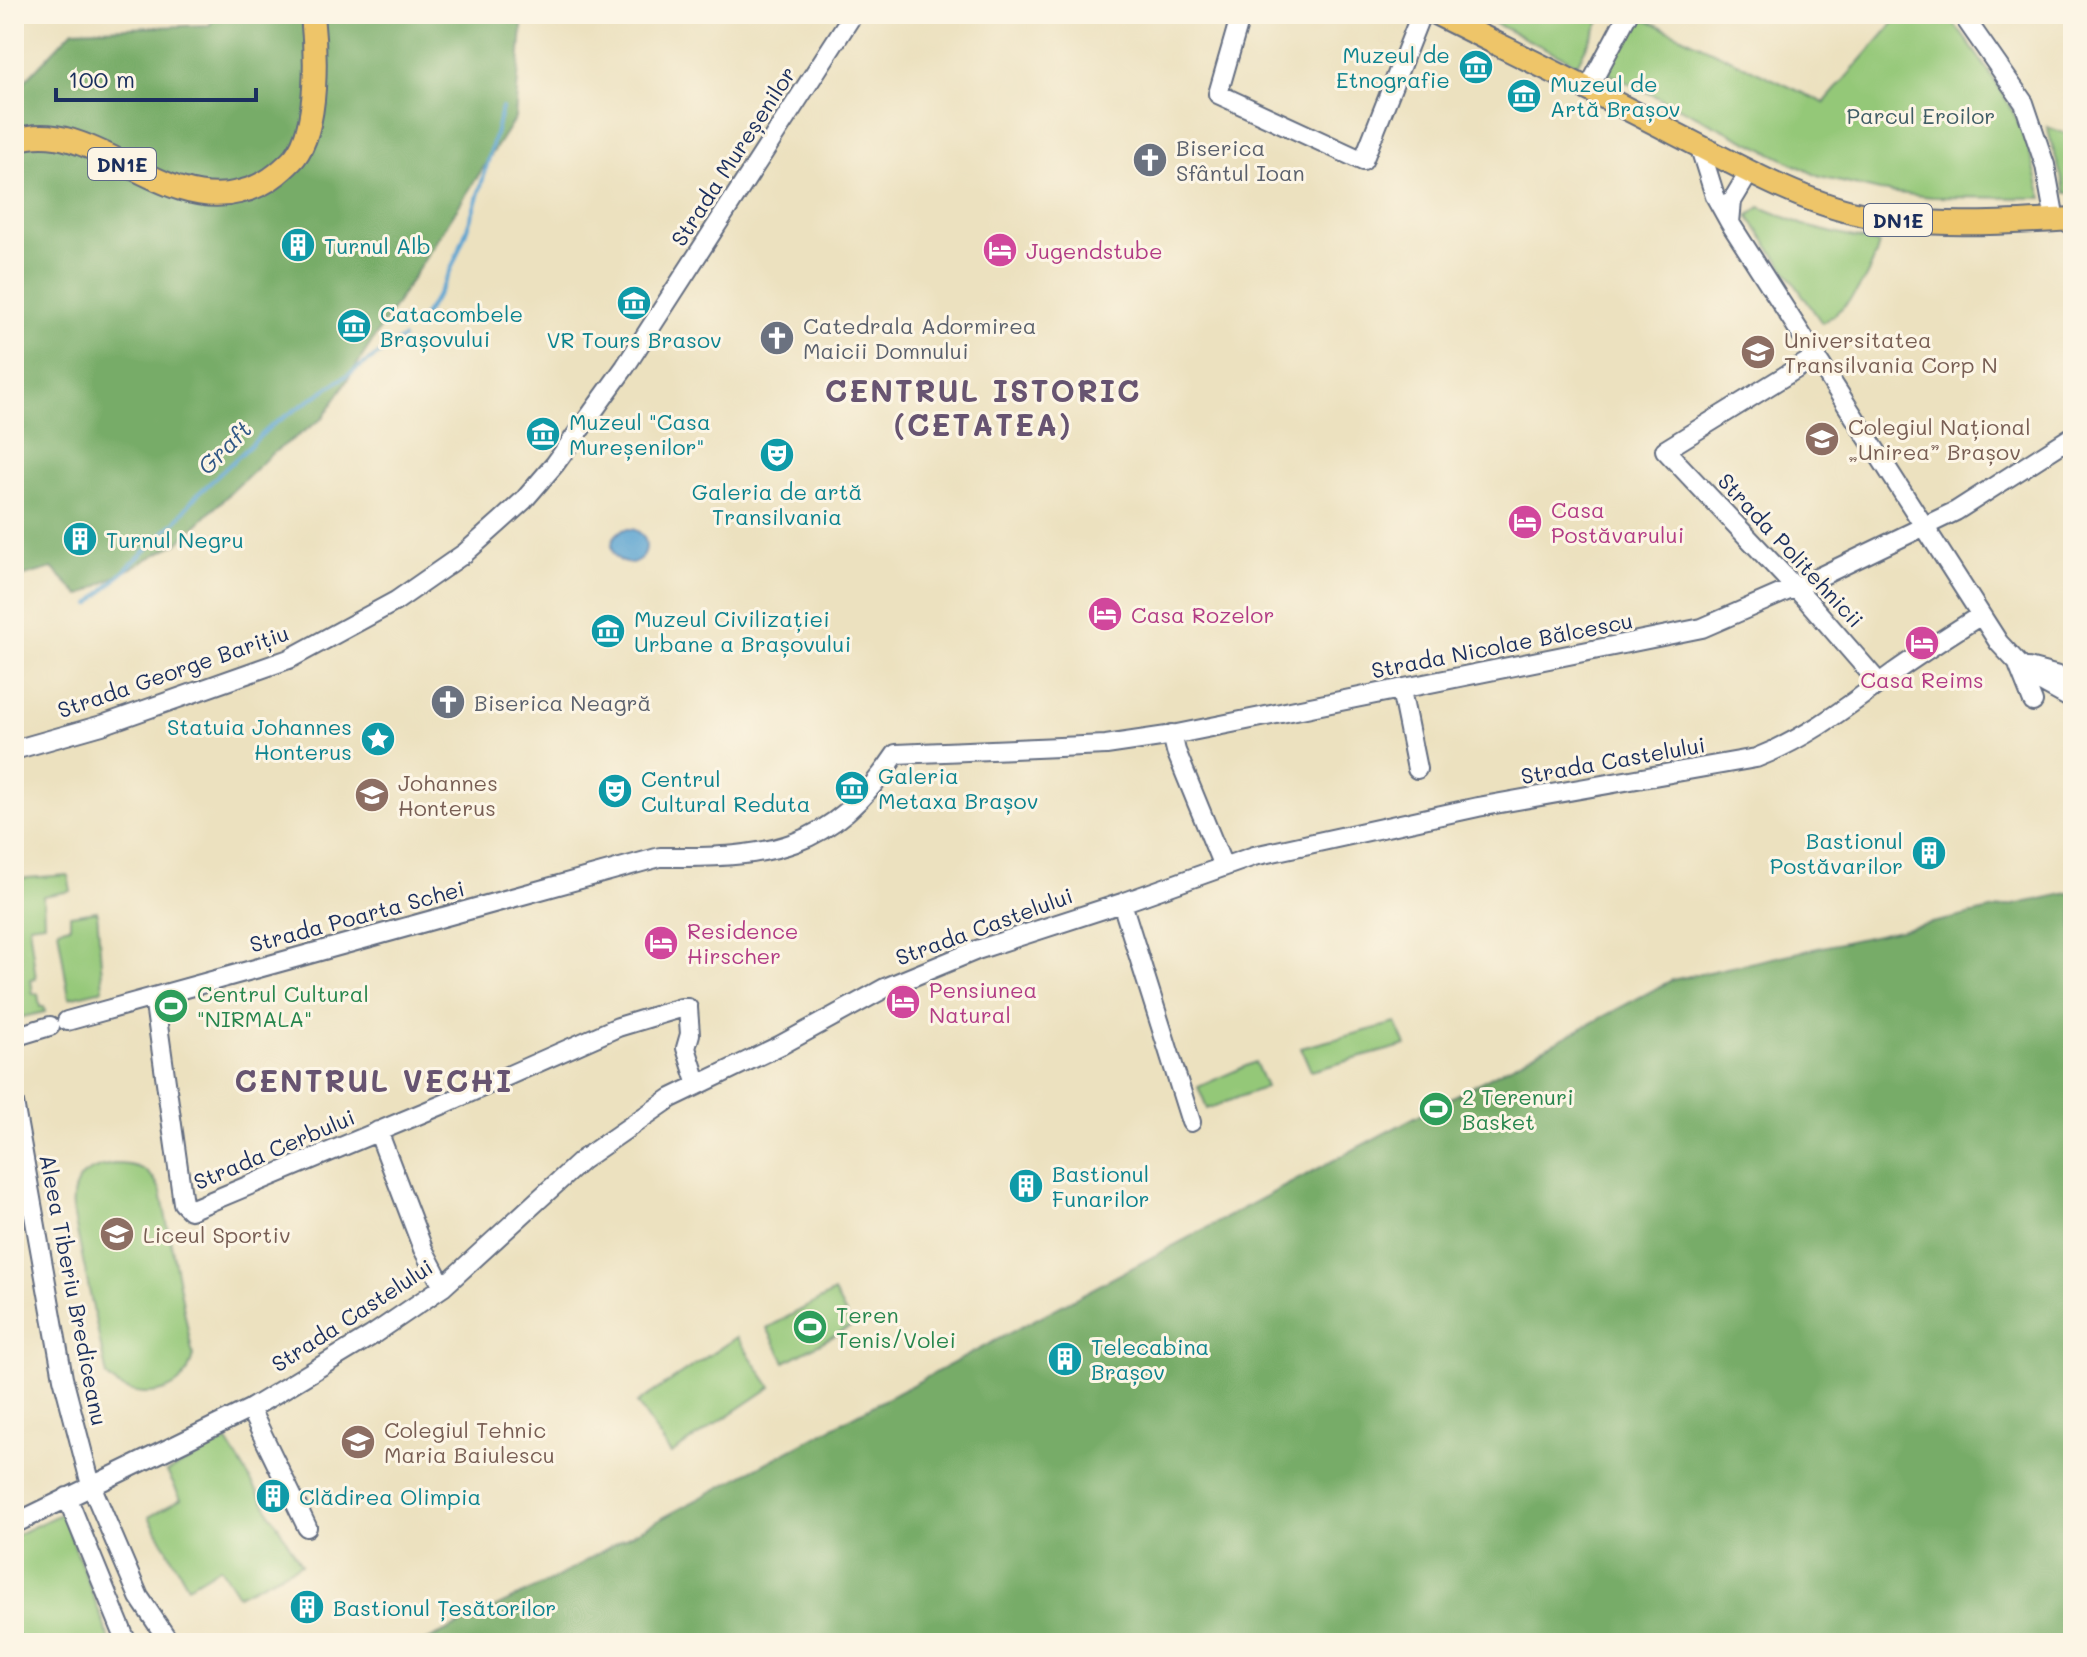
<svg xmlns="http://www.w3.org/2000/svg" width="2087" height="1657" font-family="Mali,sans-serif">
<rect width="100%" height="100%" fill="#fcf5e5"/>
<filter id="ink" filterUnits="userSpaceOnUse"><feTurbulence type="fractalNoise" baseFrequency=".0125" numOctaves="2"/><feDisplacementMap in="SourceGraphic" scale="16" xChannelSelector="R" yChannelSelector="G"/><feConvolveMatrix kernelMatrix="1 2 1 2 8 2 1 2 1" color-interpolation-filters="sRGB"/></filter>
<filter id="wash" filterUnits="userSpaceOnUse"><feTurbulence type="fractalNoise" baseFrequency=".006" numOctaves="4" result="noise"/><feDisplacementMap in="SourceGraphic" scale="32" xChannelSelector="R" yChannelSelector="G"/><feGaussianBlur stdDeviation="1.8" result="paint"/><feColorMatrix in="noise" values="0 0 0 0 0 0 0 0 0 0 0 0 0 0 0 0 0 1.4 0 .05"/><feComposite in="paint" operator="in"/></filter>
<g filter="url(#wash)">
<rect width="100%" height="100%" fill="#ece1bf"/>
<!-- green -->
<path fill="#94c878" stroke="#587c6b" stroke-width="2" d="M1476,14H1604L1577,64Z
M1634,14L1824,103L1901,14H1947C1973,50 2003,87 2021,128C2032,151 2034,174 2043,198L1932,197L1880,191L1820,177L1602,70Z
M2047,127L2073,136V193H2066Z
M1760,207L1809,227L1879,244C1870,278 1851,305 1822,323L1748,216Z
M68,875L71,891L43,896L44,923L29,925L36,979L31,980L33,994H38L40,1007H44L45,1012L14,1019V879Z
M97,911L103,990L69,998L58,929L70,926V915Z
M1396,1023L1406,1045L1311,1071L1301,1048Z
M1255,1062L1266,1087L1207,1109L1198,1087Z
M114,1164C137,1164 152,1169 161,1192L193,1356C191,1362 189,1370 186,1374C169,1400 125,1398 107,1376L73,1212C70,1180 83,1169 114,1164Z
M834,1292L852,1326L785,1362L767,1328Z
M737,1337L771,1387L671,1454L637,1403Z
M227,1441L301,1564L238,1595L220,1567L188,1586L149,1517L181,1499L167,1472Z
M62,1513L111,1643H18L14,1623V1536Z"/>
<!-- forest -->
<path fill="#77ac68" stroke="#496e63" stroke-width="2" d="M213,14H523L515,118L323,418L270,455L179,542L80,596L52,568L14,579V88L20,86L73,30L210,25Z
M2073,892V1643H422L556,1578L623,1539L1672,980Z"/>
<!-- water -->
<path fill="#59a3d1" stroke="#3a6998" stroke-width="2" d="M612 546a17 17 0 1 1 34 0a17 17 0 1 1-34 0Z"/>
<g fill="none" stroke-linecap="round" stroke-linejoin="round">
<!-- stream -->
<path stroke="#59a3d1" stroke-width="4" d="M416,327C426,312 438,296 446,280C472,225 487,166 502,108
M90,604L176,521L196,496L271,426L403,338"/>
</g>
</g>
<g filter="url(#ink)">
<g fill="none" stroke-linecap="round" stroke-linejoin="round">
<!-- minor casing -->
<g stroke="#646d80" stroke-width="22">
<path id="minor" d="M1241,14L1218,94L1363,161L1421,14
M1962,14L2024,103L2045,165L2055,220
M1588,89L1628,14
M1699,145L1715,196L1730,223L1999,643L2030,676L2073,700
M1730,223L1732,201L1750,171
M1817,356L1665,450L1807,600L1879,683
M2019,667L2033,702
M2028,668L2073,680
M1401,690L1417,769
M1172,734L1176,751L1223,866
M14,750L102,725L289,659L396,601L465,553L502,520L524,500L555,464L625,367L853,14
M1122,903L1191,1122
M154,997L183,1203L190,1210L444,1104L618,1027L681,1008H688L690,1034L686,1048L698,1085
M67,1021L660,857C770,858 830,852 896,754L1106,745L1167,736L1702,628L1819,577L1956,511L2073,436
M14,1037L50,1026
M14,1103L63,1378L91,1485L139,1597L170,1643
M378,1131L423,1249L443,1287
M250,1409L307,1527
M67,1497L127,1643
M14,1524L250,1409L371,1336L443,1287L582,1160L671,1098L781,1045L885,988L977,950L1122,903L1254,856L1478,807L1756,758C1808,738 1848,706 1893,673C1921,653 1951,634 1981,615
M14,1640L15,1643"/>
</g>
<!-- major casing -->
<g stroke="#646d80" stroke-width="26">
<path id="major" d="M1437,14C1517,54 1597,93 1676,134C1733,163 1798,201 1860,214C1930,228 2003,223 2073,219
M14,141C90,113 159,213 239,192C253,189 266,183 277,174C283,169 290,163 295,157C319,127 316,51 312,14"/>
</g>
<!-- minor -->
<use href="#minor" stroke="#fff" stroke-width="18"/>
<!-- major -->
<use href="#major" stroke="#eec569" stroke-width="22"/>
</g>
</g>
<!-- icons -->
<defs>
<g id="museum-disc" transform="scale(1.8)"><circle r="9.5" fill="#0f9aa8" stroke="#fcf5e5"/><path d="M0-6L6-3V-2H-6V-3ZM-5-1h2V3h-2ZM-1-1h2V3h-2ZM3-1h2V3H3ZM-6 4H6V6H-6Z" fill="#fff"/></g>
<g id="church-disc" transform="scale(1.8)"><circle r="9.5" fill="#6b7280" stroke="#fcf5e5"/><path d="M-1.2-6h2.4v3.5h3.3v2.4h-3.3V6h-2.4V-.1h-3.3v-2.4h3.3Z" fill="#fff"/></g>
<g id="building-disc" transform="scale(1.8)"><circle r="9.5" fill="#0f9aa8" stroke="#fcf5e5"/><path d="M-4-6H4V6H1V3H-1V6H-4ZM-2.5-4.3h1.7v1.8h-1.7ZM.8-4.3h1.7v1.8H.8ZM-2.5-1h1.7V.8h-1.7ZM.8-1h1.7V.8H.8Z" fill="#fff"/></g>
<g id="hotel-disc" transform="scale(1.8)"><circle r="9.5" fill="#d1479c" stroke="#fcf5e5"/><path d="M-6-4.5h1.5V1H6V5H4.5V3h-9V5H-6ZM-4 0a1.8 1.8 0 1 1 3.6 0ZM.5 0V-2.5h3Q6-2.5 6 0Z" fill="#fff"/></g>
<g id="university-disc" transform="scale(1.8)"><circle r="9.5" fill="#8d6e63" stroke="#fcf5e5"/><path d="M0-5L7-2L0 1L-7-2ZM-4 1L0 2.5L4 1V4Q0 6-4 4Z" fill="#fff"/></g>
<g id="theatre-disc" transform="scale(1.8)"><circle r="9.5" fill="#0f9aa8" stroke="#fcf5e5"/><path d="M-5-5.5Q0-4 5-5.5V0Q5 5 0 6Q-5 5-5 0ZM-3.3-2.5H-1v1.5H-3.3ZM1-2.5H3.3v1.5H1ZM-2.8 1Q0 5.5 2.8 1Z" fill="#fff"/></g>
<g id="sight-disc" transform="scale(1.8)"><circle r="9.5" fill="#0f9aa8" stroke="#fcf5e5"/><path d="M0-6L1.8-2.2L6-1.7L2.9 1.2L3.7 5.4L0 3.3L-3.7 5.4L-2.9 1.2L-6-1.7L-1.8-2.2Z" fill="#fff"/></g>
<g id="school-disc" transform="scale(1.8)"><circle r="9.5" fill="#8d6e63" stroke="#fcf5e5"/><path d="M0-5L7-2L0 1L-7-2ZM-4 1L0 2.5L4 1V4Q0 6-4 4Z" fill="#fff"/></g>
<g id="stadium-disc" transform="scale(1.8)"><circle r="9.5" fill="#2e9e5b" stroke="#fcf5e5"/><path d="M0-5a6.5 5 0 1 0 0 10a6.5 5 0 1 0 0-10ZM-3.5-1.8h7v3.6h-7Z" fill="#fff"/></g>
</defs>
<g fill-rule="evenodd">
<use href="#museum-disc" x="1476" y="67"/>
<use href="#museum-disc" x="1524" y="96"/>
<use href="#church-disc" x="1150" y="160"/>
<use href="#building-disc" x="298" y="245"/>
<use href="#hotel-disc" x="1000" y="250"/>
<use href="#museum-disc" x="634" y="303"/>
<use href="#museum-disc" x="354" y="326"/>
<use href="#church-disc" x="777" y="338"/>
<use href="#university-disc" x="1758" y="352"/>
<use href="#museum-disc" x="543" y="434"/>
<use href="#university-disc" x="1822" y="439"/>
<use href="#theatre-disc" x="777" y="455"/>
<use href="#hotel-disc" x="1525" y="522"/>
<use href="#building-disc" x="80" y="539"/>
<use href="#hotel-disc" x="1105" y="614"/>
<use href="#museum-disc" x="608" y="631"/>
<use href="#hotel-disc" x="1922" y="643"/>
<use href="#church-disc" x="448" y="702"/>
<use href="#sight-disc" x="378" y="739"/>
<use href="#museum-disc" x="852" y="788"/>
<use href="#theatre-disc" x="615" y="791"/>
<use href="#school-disc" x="372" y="795"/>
<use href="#building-disc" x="1929" y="853"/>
<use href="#hotel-disc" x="661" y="943"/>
<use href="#hotel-disc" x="903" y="1002"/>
<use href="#stadium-disc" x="171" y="1006"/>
<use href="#stadium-disc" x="1436" y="1109"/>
<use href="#building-disc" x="1026" y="1186"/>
<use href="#university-disc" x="117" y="1234"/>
<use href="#stadium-disc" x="810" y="1327"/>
<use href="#building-disc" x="1065" y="1359"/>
<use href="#school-disc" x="358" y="1442"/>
<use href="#building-disc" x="273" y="1496"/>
<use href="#building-disc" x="307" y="1607"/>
</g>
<g text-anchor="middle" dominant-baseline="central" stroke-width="6" stroke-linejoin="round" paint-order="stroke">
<!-- shield labels -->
<g fill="#fcf5e5" stroke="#5e6a86" stroke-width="2">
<rect x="88" y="148" width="68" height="32" rx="6"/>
<rect x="1864" y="204" width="68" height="32" rx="6"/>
</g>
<g font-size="20" font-weight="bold" fill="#1b2f5e">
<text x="122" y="164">DN1E</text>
<text x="1898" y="220">DN1E</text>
</g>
<!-- culture labels -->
<g font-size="22" fill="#0d838f" stroke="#fcf5e5" text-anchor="start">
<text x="1450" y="54" text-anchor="end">Muzeul de<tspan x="1450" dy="25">Etnografie</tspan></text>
<text x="1550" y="83">Muzeul de<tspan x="1550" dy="25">Artă Brașov</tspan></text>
<text x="324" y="245">Turnul Alb</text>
<text x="380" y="313">Catacombele<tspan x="380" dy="25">Brașovului</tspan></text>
<text x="634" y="339" text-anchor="middle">VR Tours Brasov</text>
<text x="569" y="421">Muzeul "Casa<tspan x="569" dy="25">Mureșenilor"</tspan></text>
<text x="777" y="491" text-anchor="middle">Galeria de artă<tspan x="777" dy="25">Transilvania</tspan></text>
<text x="106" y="539">Turnul Negru</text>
<text x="634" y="618">Muzeul Civilizației<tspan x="634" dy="25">Urbane a Brașovului</tspan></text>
<text x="352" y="726" text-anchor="end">Statuia Johannes<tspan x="352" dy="25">Honterus</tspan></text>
<text x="878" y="775">Galeria<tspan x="878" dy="25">Metaxa Brașov</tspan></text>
<text x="641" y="778">Centrul<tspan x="641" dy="25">Cultural Reduta</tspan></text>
<text x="1903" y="840" text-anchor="end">Bastionul<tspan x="1903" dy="25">Postăvarilor</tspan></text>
<text x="1052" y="1173">Bastionul<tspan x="1052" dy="25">Funarilor</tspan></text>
<text x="1091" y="1346">Telecabina<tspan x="1091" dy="25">Brașov</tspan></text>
<text x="299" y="1496">Clădirea Olimpia</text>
<text x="333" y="1607">Bastionul Țesătorilor</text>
</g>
<!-- park labels -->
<g font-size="22" fill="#3f5d66" stroke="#fcf5e5">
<text x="1921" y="115">Parcul Eroilor</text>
</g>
<!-- worship labels -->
<g font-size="22" fill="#5b616d" stroke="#fcf5e5" text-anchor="start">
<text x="1176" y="147">Biserica<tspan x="1176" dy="25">Sfântul Ioan</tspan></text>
<text x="803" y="325">Catedrala Adormirea<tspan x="803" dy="25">Maicii Domnului</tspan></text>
<text x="474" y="702">Biserica Neagră</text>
</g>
<!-- street labels -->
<g font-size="22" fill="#1b2f5e" stroke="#fcf5e5">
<text transform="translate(733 156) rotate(-57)">Strada Mureșenilor</text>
<text transform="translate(1791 550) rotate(47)">Strada Politehnicii</text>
<text transform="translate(1502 645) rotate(-11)">Strada Nicolae Bălcescu</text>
<text transform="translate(173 671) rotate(-19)">Strada George Barițiu</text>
<text transform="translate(1613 760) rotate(-10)">Strada Castelului</text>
<text transform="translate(357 916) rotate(-15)">Strada Poarta Schei</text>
<text transform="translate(984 926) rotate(-20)">Strada Castelului</text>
<text transform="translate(274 1149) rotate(-23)">Strada Cerbului</text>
<text transform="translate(74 1290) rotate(79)">Aleea Tiberiu Brediceanu</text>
<text transform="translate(352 1315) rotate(-33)">Strada Castelului</text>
</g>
<!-- hotel labels -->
<g font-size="22" fill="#b23c85" stroke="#fcf5e5" text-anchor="start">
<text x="1026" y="250">Jugendstube</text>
<text x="1551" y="509">Casa<tspan x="1551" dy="25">Postăvarului</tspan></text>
<text x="1131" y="614">Casa Rozelor</text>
<text x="1922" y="679" text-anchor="middle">Casa Reims</text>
<text x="687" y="930">Residence<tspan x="687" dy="25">Hirscher</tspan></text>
<text x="929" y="989">Pensiunea<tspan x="929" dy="25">Natural</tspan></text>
</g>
<!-- education labels -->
<g font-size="22" fill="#785e54" stroke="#fcf5e5" text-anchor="start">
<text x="1784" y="339">Universitatea<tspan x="1784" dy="25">Transilvania Corp N</tspan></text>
<text x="1848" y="426">Colegiul Național<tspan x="1848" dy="25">„Unirea” Brașov</tspan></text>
<text x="398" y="782">Johannes<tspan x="398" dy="25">Honterus</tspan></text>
<text x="143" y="1234">Liceul Sportiv</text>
<text x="384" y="1429">Colegiul Tehnic<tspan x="384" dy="25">Maria Baiulescu</tspan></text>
</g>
<!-- leisure labels -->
<g font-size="22" fill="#27864d" stroke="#fcf5e5" text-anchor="start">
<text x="197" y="993">Centrul Cultural<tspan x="197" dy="25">"NIRMALA"</tspan></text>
<text x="1462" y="1096">2 Terenuri<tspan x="1462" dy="25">Basket</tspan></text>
<text x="836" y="1314">Teren<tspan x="836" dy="25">Tenis/Volei</tspan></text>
</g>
<!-- water labels -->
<g font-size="24" font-style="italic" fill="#315886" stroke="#fcf5e5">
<text transform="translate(224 447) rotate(-45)">Graft</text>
</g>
<!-- district labels -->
<g font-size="30" font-weight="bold" letter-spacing="2" fill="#675471" stroke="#fcf5e5">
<text x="983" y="390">CENTRUL ISTORIC<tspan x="983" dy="34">(CETATEA)</tspan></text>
<text x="374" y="1080">CENTRUL VECHI</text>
</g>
</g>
<!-- margin -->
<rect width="2087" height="1657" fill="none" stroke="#fcf5e5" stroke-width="48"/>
<!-- scale -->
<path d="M56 88v12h200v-12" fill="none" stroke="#1b2f5e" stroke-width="4"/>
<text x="68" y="88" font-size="24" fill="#1b2f5e" stroke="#fcf5e5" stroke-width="6" paint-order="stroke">100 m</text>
</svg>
